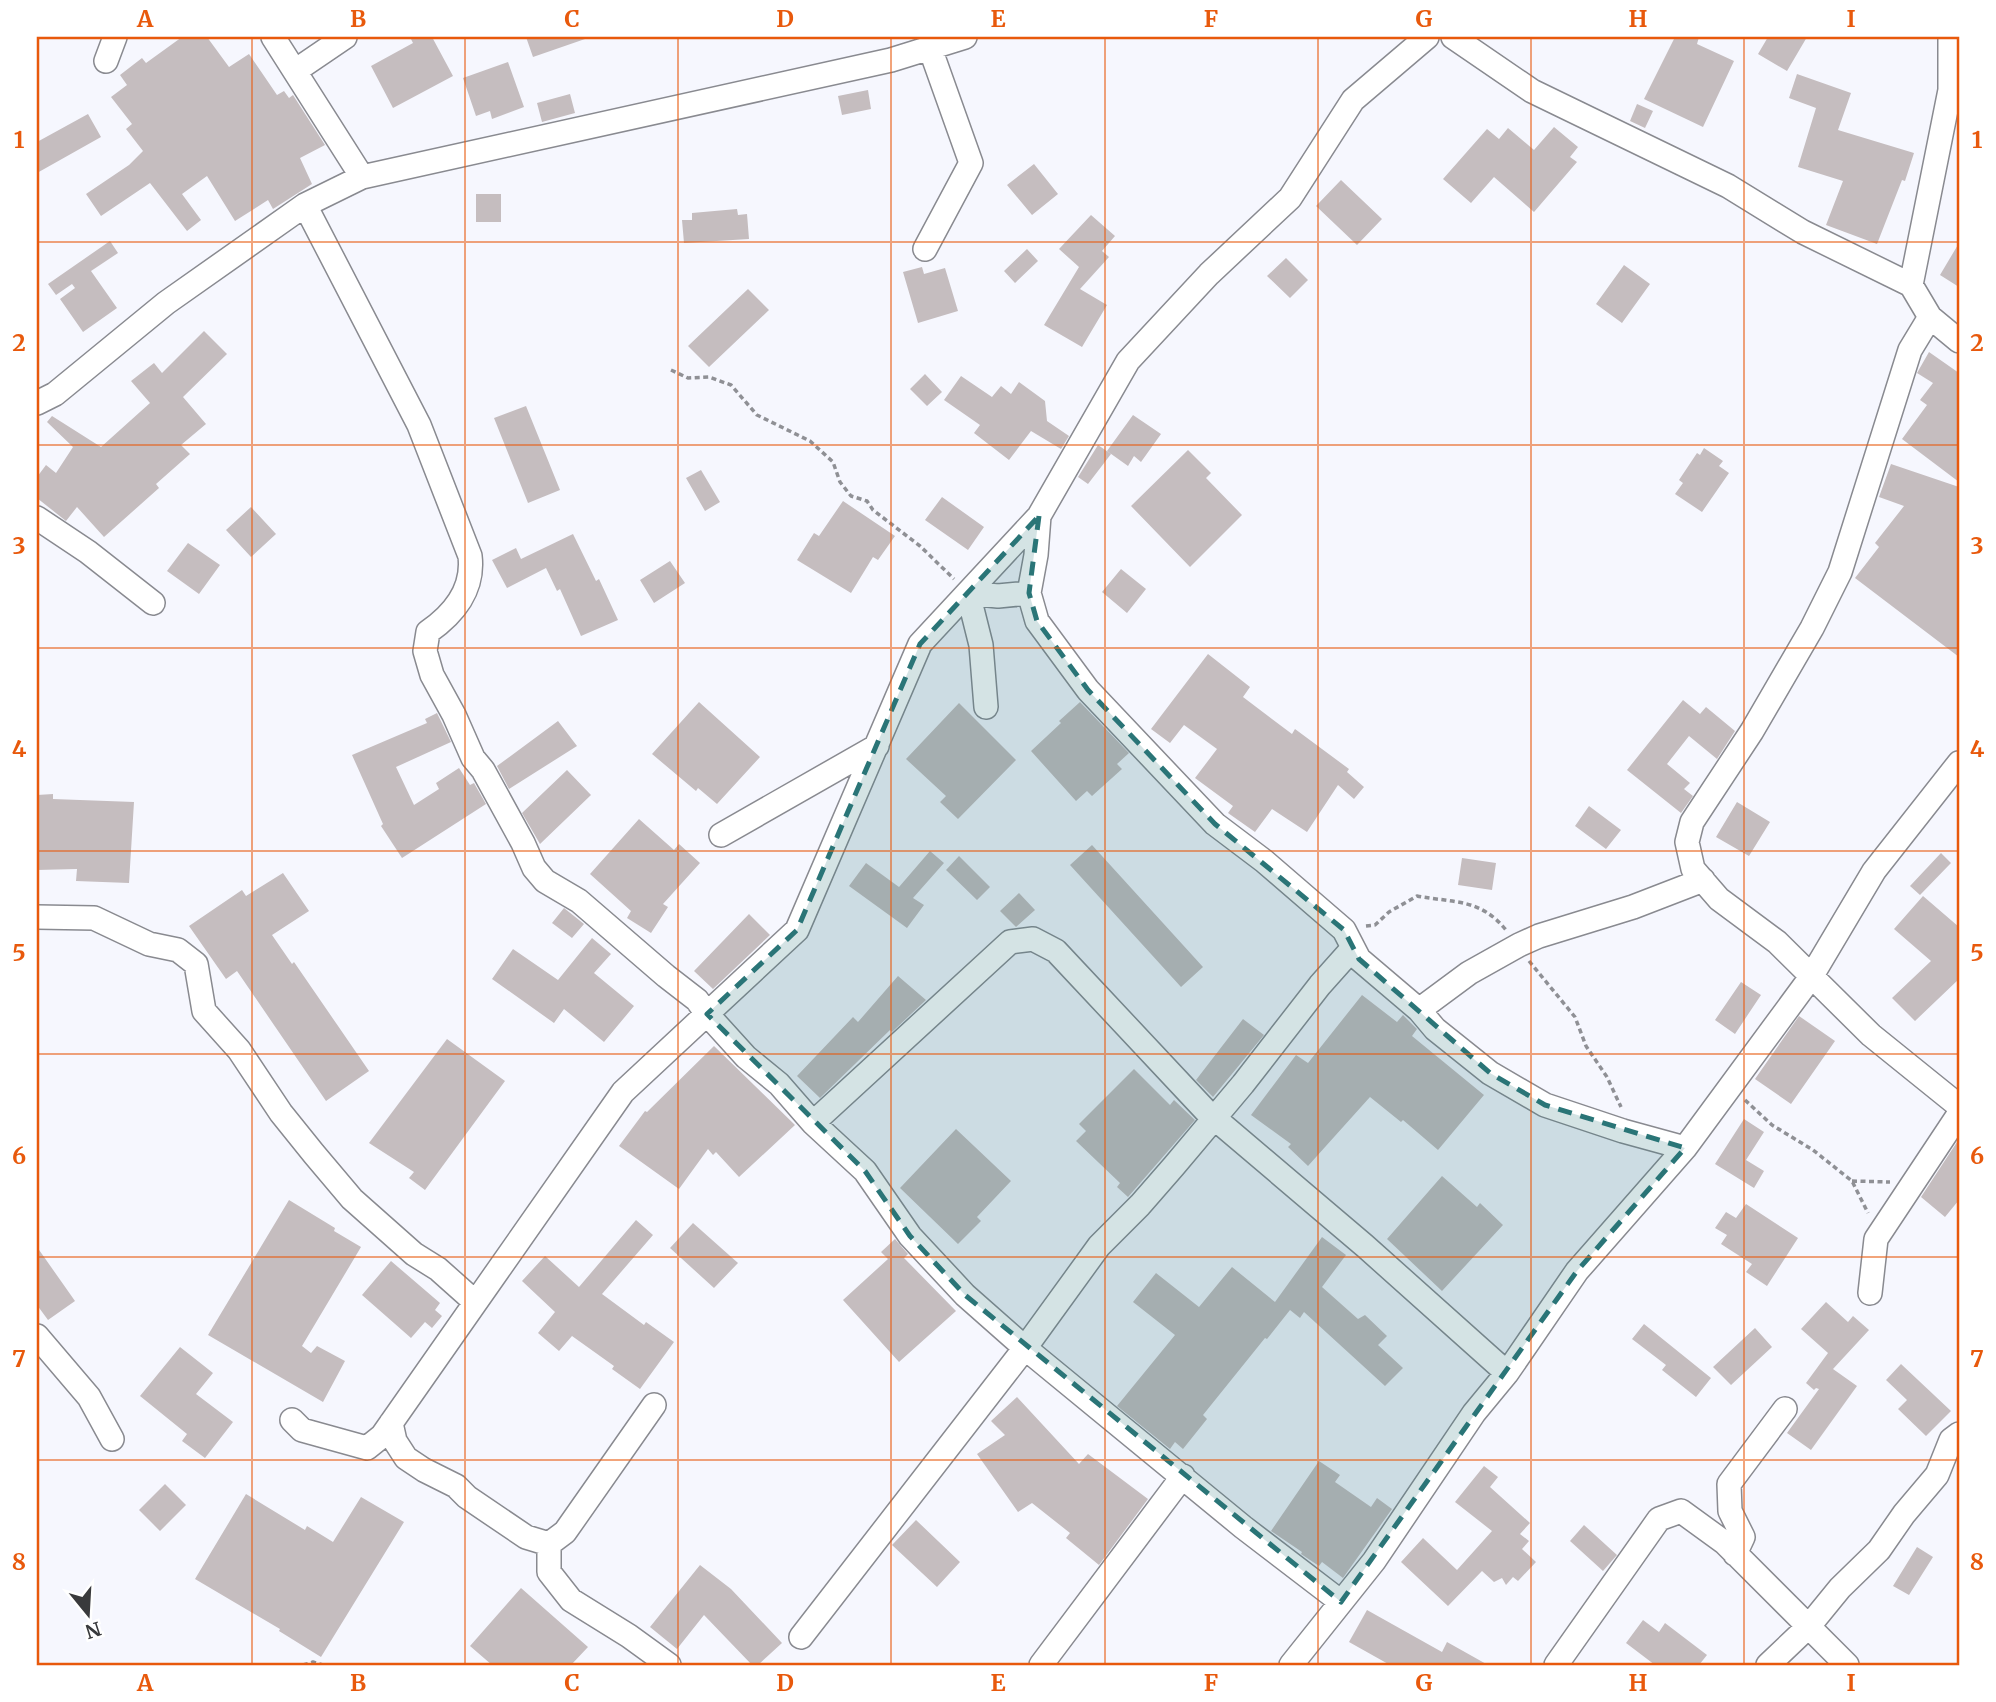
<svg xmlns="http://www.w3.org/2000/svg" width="1996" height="1702" font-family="Merriweather,serif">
<rect width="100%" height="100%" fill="#f6f7fe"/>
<!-- building -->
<path fill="#c5bdbf" d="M182,37H207L229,67L249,54L277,95L284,91L289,98L293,95L325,145L300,158L312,184L273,209L268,200L235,221L207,176L182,194L201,220L187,231L150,183L101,216L86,194L129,165L143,151L126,129L132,124L111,97L127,85L120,75L142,58L146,63Z
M410,37H432L453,76L393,108L371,66L413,43Z
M526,37H584L585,39L533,57Z
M1675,37H1699L1697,44L1734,61L1703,127L1644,99Z
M1768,37H1807L1787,71L1758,54Z
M508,62L524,107L492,119L490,111L476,116L463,78Z
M1797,74L1851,93L1838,130L1914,153L1905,181L1902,180L1877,244L1826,225L1843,181L1798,167L1816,108L1789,98Z
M868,90L871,109L842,115L838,96Z
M570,94L575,113L542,122L537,103Z
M1637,104L1653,111L1645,128L1630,121Z
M88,114L101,137L37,173V142Z
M1554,127L1578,147L1570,157L1577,162L1534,212L1494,177L1471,203L1443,179L1487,129L1499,139L1508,128L1534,150Z
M1034,164L1058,194L1032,215L1007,185Z
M1341,180L1382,219L1357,245L1316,206Z
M476,194H501V222H476Z
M737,209L738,215L747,214L749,239L684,243L682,220H692V213Z
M1091,215L1115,236L1102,251L1109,257L1080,289L1107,305L1082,347L1044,325L1079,267L1059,249Z
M110,241L118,253L91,271L117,308L83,332L60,299L75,288L72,284L56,295L48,284Z
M1959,243V287L1940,275Z
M1027,249L1038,261L1015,283L1004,271Z
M1286,258L1308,280L1290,298L1267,276Z
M1624,265L1650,284L1622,323L1596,304Z
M922,267L924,274L945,268L958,311L918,323L903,272Z
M748,289L769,310L709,367L688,346Z
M204,331L227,354L183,397L206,424L181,445L190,454L156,484L159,488L104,537L77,507L66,521L37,498V477L46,465L56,473L73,447L47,422L52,416L101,447L150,403L131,381L154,363L162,373Z
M1929,352L1959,373V482L1902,439L1927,405L1920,400L1933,383L1917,373Z
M925,374L942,392L927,406L910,389Z
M961,376L992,397L1001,386L1011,394L1019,382L1045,401L1047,421L1069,436L1061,449L1031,431L1009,460L974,433L980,425L944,400Z
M526,406L560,490L528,503L494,418Z
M1133,415L1161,434L1141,462L1134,456L1128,466L1107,451Z
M1098,445L1111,454L1088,484L1078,477Z
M1704,448L1723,461L1719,466L1729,473L1702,512L1675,494L1683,483L1679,480L1697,453L1700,455Z
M1188,450L1211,473L1206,478L1242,515L1190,567L1131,506Z
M1891,464L1959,487V657L1855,578L1879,547L1875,543L1904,506L1879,497Z
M701,470L720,502L705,511L686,478Z
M942,497L984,527L968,550L925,520Z
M843,501L895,536L878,560L873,557L851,593L797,560L814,533L819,536Z
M251,507L276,534L251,557L226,530Z
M573,534L596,581L599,579L618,620L581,636L560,589L557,591L546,568L507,588L492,560L516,548L521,559Z
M188,543L220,565L199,594L167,571Z
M670,561L685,583L654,603L640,580Z
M1121,569L1146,589L1127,613L1102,592Z
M1208,654L1250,687L1243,697L1292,734L1295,729L1349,769L1347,772L1364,787L1354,799L1338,785L1307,832L1272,809L1255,832L1228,813L1233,806L1195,778L1217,749L1184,725L1170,743L1151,729Z
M1683,700L1700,714L1706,707L1735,731L1717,759L1689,736L1667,764L1690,783L1684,789L1693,796L1681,813L1627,770Z
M699,702L760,757L717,804L698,788L696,791L652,754Z
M1080,702L1129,753L1117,764L1122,769L1092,796L1087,791L1076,801L1031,751L1061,723L1059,721Z
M959,703L1016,760L958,819L940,802L946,796L906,759Z
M437,713L451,742L396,767L414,805L439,789L436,783L459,768L470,785L474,783L486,804L402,858L381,826L383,824L352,755L427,723L425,719Z
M558,721L577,746L509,789L497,766Z
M567,770L591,795L540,844L522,813Z
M53,794V799L134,802L129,883L76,881L77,869L37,870V795Z
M1737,802L1770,822L1749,856L1716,837Z
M1589,806L1621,830L1606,849L1575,826Z
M639,819L674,850L679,844L700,863L663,904L668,907L651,933L627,918L631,911L590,874Z
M1092,845L1203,967L1181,987L1070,865Z
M930,851L944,863L913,898L924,905L907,928L849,886L866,863L899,887Z
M1941,853L1951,863L1920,895L1910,886Z
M959,856L990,887L977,900L946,870Z
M1462,858L1496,863L1492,890L1458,885Z
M283,873L309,911L272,935L292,964L294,962L369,1071L326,1101L237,971L226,979L189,926L242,890L246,896Z
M1019,893L1035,910L1016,927L1000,911Z
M1923,896L1959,927V979L1915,1021L1892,998L1931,961L1894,929Z
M564,908L584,924L572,938L552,923Z
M749,914L770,935L713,989L694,971Z
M592,938L611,954L594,973L634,1006L604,1042L564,1009L554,1023L492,979L513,949L558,980Z
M898,976L926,1000L892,1032L890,1030L820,1098L797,1076L853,1017L858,1022Z
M1741,982L1761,995L1735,1034L1715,1020Z
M1362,995L1397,1022L1403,1015L1417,1029L1412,1036L1484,1095L1438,1150L1403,1120L1401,1122L1370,1097L1308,1166L1288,1147L1291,1144L1251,1115L1296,1055L1308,1063Z
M1799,1016L1835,1041L1791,1104L1755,1079Z
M1243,1019L1264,1035L1213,1097L1196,1080Z
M447,1039L505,1081L425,1190L409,1178L414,1172L369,1143Z
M714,1046L795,1125L739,1177L716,1152L713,1155L708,1149L679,1189L619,1146L645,1111L647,1112Z
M1134,1069L1170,1105L1174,1100L1195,1120L1128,1197L1117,1187L1120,1183L1076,1141L1086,1131L1079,1124Z
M1744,1119L1764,1132L1746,1160L1764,1171L1754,1188L1715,1164Z
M956,1129L1011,1181L977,1217L981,1221L958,1244L900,1188Z
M1959,1139V1200L1945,1217L1921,1197Z
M1442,1176L1477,1207L1480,1203L1503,1225L1442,1291L1387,1239Z
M289,1200L335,1228L334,1231L361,1247L302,1346L311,1353L317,1346L345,1361L323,1402L208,1335Z
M1746,1204L1798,1238L1767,1286L1746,1272L1752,1264L1721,1244L1727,1235L1715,1228L1726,1212L1736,1218Z
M636,1220L653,1235L602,1294L644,1325L646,1322L674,1342L640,1389L612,1369L614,1366L572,1336L559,1351L538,1333L555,1312L522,1281L545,1256L579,1287Z
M693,1223L738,1263L714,1288L670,1248Z
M1322,1237L1346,1255L1322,1287L1358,1319L1365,1315L1387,1336L1378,1345L1403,1368L1385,1386L1304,1312L1300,1318L1290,1310L1267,1339L1265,1338L1203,1415L1207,1419L1183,1449L1175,1442L1170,1449L1117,1406L1175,1335L1133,1302L1156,1273L1199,1307L1232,1267L1275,1302Z
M895,1239L908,1254L904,1258L956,1311L899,1362L843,1300L888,1259L881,1252Z
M37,1247L75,1301L48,1320L37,1305Z
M391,1261L440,1303L435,1310L442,1316L432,1328L425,1322L411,1338L362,1295Z
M1826,1302L1848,1322L1853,1316L1869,1330L1833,1369L1857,1386L1811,1450L1787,1433L1819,1389L1816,1388L1814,1390L1806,1383L1828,1353L1801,1329Z
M1644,1324L1711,1378L1696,1397L1662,1370L1666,1365L1632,1339Z
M1755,1328L1772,1347L1731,1385L1713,1367Z
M180,1347L213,1373L196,1394L233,1422L205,1458L182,1441L187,1434L140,1396Z
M1901,1364L1951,1411L1926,1436L1898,1409L1907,1400L1886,1380Z
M1017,1397L1079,1464L1088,1454L1148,1499L1099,1565L1066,1538L1070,1533L1032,1503L1018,1512L977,1454L1005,1435L991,1421Z
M1319,1461L1340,1475L1335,1482L1371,1507L1377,1498L1392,1509L1343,1578L1322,1562L1319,1566L1301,1554L1302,1552L1271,1531Z
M1484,1466L1498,1477L1490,1487L1530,1523L1520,1534L1529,1541L1522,1549L1536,1562L1518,1581L1513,1577L1506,1585L1502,1578L1494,1582L1482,1571L1448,1606L1401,1562L1423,1538L1457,1570L1492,1531L1455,1502Z
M165,1484L186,1505L160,1531L139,1510Z
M246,1494L305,1530L307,1526L333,1542L361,1497L404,1522L321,1657L279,1631L280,1629L195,1579Z
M916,1520L960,1562L937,1587L892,1545Z
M1584,1525L1617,1555L1603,1571L1570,1541Z
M1917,1547L1933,1557L1909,1595L1893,1586Z
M700,1565L731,1589L782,1643L758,1665H752L704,1615L677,1649L650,1627Z
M521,1588L588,1647L571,1665H492L470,1646Z
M1367,1610L1442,1652L1447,1642L1488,1665H1390L1349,1642Z
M1643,1620L1659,1632L1665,1623L1707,1655L1699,1665H1655L1626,1643Z"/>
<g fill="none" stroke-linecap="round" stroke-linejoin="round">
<!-- minor casing -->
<g stroke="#898a90" stroke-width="26">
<path id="minor" d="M273,37L362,177
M1453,37L1532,91L1728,186L1803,232L1911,285L1930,317L1959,341
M106,61L115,37
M295,71L345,37
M305,205L419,425L470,556C474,589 454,614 428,632L425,651L432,675L454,715L473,758L483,770L523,843L534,868L545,881L579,901L666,976L697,1000L707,1014L746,1057L779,1084L813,1123L865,1171L910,1236L965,1295L1025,1348L1243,1527L1341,1602
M925,249L971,163L930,48
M1911,285L1950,90V37
M1930,317L1910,350L1840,572L1812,628L1752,731L1692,822L1687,842L1693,869L1719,899L1777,942L1871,1035L1959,1106
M37,403L55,394L166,303L305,205L362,177L891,60L965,37
M37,518L88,552L153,603
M968,593L998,596L1029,593L1036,555L1039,516
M968,593L981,645L986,707
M1029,593L1037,621L1088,690L1215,824L1264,861L1344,930L1359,959L1419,1010L1435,1029L1490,1073L1545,1105L1623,1131L1685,1148
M721,835L877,746
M37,917L94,918L149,944L178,950L196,964L204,1011L239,1050L281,1113L314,1154L352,1199L414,1254L438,1269L475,1302
M1419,1010L1469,973L1519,945L1539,936L1633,907L1703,880
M813,1123L1010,942L1033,939L1056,951L1206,1111L1365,1246L1507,1373
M1870,1293L1876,1239L1959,1114
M37,1336L89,1397L112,1439
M292,1420L302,1430L367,1448L382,1436L623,1092L797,930L920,644L1039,516L1128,361L1209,274L1290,198L1353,100L1427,37
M391,1423L395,1441L406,1458L424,1470L456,1486L467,1497L526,1537L549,1544L565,1532L654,1405
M549,1544V1572L571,1600L629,1636L669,1665
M1735,1554L1743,1537L1730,1511L1729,1484L1785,1409
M801,1637L1025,1348L1099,1246L1140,1205L1174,1166L1243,1084L1320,985L1353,948
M1041,1665L1183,1476
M1291,1665L1374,1561L1474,1413L1507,1373L1577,1271L1685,1148L1811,977L1874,871L1959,763
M1556,1665L1659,1519L1681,1511L1725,1543L1847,1665
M1768,1665L1809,1626L1840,1588L1879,1550L1904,1514L1937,1475L1951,1440L1959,1434"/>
</g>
<!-- path -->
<path stroke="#8f9095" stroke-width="3.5" stroke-dasharray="5 3.5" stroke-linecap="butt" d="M671,370L688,378L709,377L731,385L757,415L810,441L833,462L840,482L851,496L867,501L873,510L920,546L954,579
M1366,926L1375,925L1389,912L1417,896C1454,903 1480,898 1506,930
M1529,961L1575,1017L1586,1046L1607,1077L1621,1107
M1745,1100L1772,1125L1813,1150L1852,1181L1868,1213
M1852,1181L1890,1182
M303,1665L313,1662L323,1665"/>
<!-- minor -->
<use href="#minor" stroke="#fff" stroke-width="23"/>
</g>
<!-- marked area -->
<path fill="#2a7577" fill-opacity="0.2" stroke="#2a7577" stroke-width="5" stroke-dasharray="14 9" stroke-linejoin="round" d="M1039,516L1029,593L1037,621L1088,690L1215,824L1344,930L1359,959L1490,1073L1545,1105L1685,1148L1577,1271L1341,1602L965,1295L910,1236L865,1171L707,1014L797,930L920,644Z"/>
<!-- grid -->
<path fill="none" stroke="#e8590c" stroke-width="2" stroke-opacity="0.55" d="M252,37V1665M465,37V1665M678,37V1665M891,37V1665M1105,37V1665M1318,37V1665M1531,37V1665M1744,37V1665M37,242H1959M37,445H1959M37,648H1959M37,851H1959M37,1054H1959M37,1257H1959M37,1460H1959"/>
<!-- border -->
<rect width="1996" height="1702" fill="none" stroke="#ffffff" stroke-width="77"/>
<!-- north arrow -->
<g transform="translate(88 1614) rotate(162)" stroke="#ffffff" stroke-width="5" paint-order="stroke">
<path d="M0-5L12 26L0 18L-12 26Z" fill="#393a3c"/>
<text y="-10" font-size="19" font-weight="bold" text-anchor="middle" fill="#393a3c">N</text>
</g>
<rect x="38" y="38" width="1920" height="1626" fill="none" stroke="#e8590c" stroke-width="2.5"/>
<g font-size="23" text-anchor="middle" font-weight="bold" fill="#e8590c">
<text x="145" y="27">A</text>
<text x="358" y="27">B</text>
<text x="572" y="27">C</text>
<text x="785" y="27">D</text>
<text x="998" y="27">E</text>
<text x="1211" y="27">F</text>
<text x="1424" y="27">G</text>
<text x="1638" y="27">H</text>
<text x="1851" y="27">I</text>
<text x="19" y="148">1</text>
<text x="1977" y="148">1</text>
<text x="19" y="351">2</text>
<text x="1977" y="351">2</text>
<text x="19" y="554">3</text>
<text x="1977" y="554">3</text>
<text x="19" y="757">4</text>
<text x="1977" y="757">4</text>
<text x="19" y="961">5</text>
<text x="1977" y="961">5</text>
<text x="19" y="1164">6</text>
<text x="1977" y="1164">6</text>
<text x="19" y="1367">7</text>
<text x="1977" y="1367">7</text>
<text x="19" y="1570">8</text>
<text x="1977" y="1570">8</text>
<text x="145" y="1691">A</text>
<text x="358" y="1691">B</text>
<text x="572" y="1691">C</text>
<text x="785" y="1691">D</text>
<text x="998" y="1691">E</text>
<text x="1211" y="1691">F</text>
<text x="1424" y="1691">G</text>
<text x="1638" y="1691">H</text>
<text x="1851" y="1691">I</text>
</g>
</svg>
